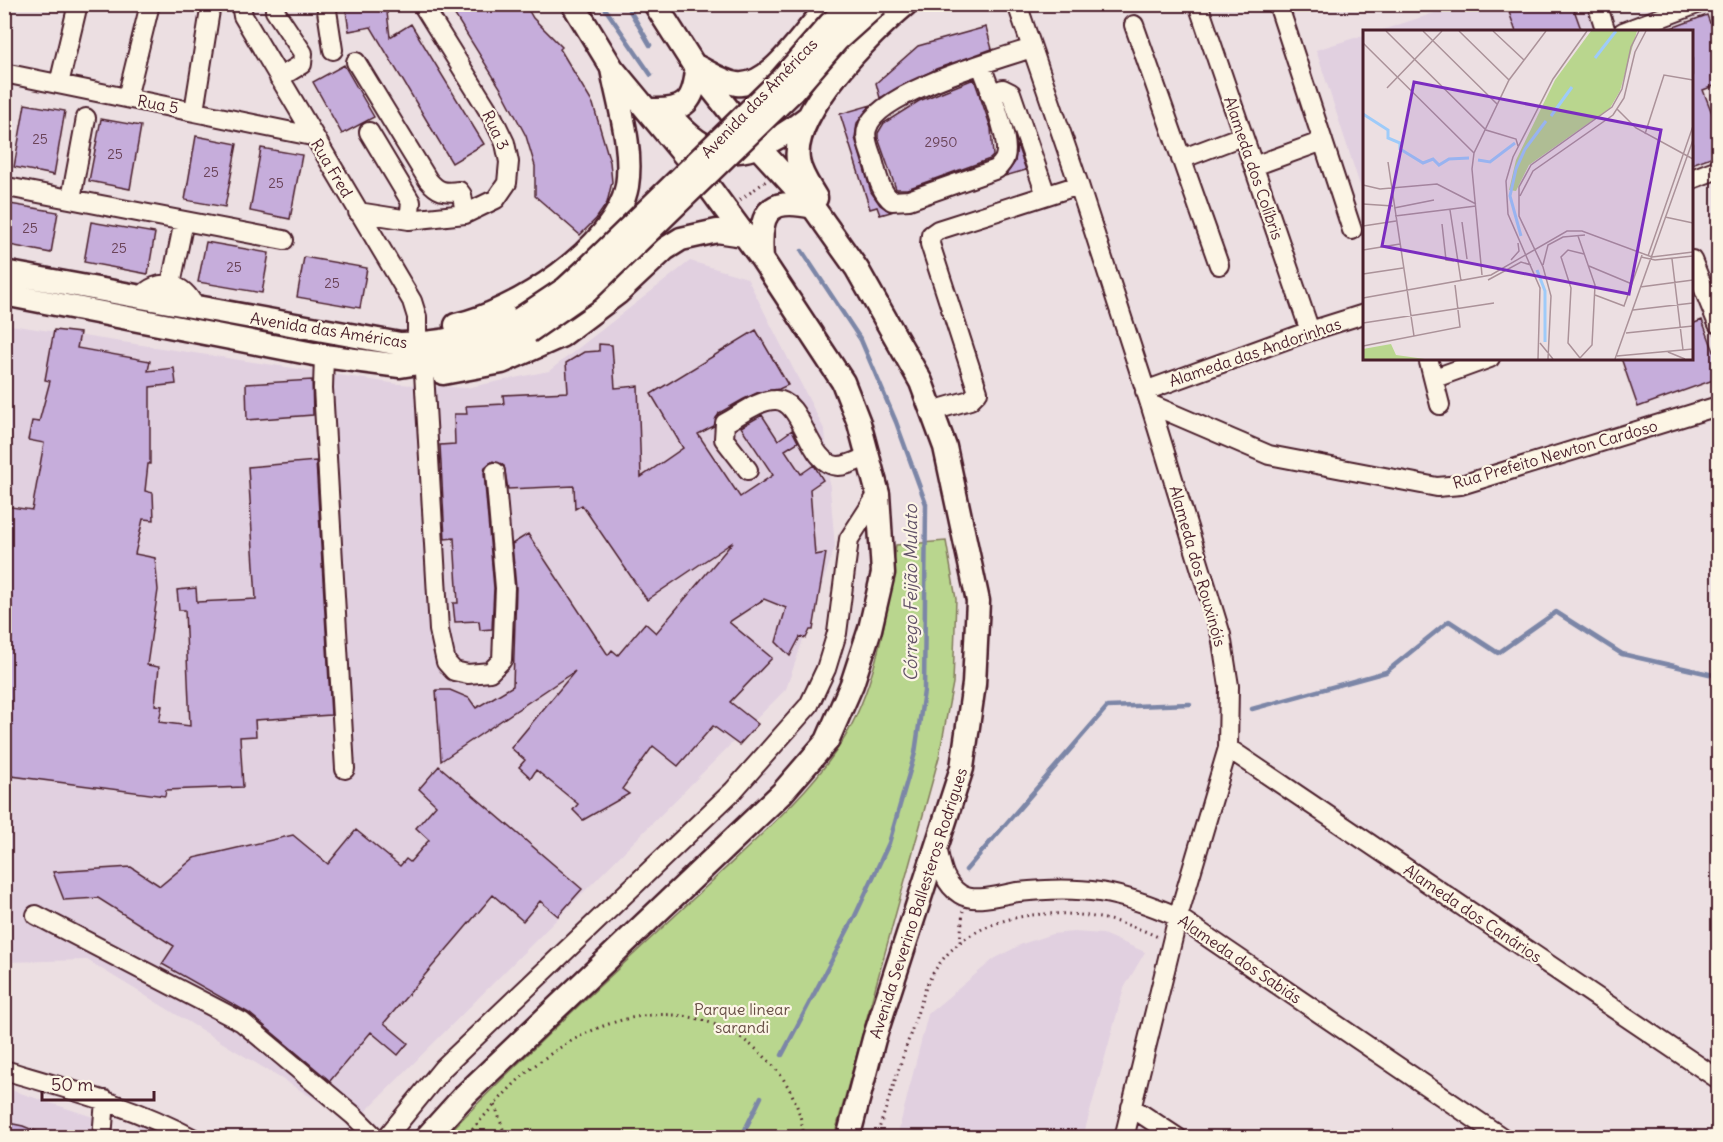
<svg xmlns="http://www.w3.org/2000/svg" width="1723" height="1142" font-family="Delius,sans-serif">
<rect width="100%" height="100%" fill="#ecdfe2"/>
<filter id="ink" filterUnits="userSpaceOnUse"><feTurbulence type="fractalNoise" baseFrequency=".0167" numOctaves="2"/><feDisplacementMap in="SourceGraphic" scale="12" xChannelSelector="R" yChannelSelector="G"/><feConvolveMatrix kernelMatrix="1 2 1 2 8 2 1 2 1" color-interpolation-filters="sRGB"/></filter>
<g filter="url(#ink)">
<!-- built -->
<path fill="#e1d0e0" d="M1462,4L1590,5L1599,32H1376Z
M1364,35V198L1316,50Z
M690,261L747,278L825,431L835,547L786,689L354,1123L87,960L5,962L4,324L398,384L466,388L549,371Z
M1074,932L1103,934L1145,952L1124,988L1083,1137H897L928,1014L994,959L1022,944L1052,934Z
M5,1088L93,1117L90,1137L5,1138Z
M138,1119L169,1137L136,1138Z"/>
<!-- green -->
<path fill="#b9d68e" stroke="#827a5c" stroke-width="1.5" d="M946,541L956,599L953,683L939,757L834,1137L444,1138C529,1049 621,967 710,883C755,840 813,791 845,737C877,683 889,607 896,545Z"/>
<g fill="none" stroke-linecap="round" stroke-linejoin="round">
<!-- stream -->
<path stroke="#7c86a7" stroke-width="4.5" d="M602,4L651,75
M626,4L650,45
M1252,709L1386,672L1449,621L1498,653L1556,612L1622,654L1718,676
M966,870L1107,707L1190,704
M782,1055L855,916L889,843L915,753L924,691L926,504L896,422L861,340L802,251
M741,1138L761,1097"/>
</g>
<!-- building -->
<path fill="#c6addb" stroke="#4a1f2b" stroke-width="1.5" d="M345,4H386L390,37L411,24L484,144L452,163L371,27L349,31Z
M448,4H525L533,18L562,47L560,49L593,104L610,162L612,182L607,203L596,219L580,235L535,196V166L526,136L501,89Z
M1520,4H1572L1582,32H1516L1508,9Z
M1707,15L1710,23L1719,19V84L1703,90L1719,131V154L1692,164V32L1666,30Z
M986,27L992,49L936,69L880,98L876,83L918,46Z
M344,65L374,117L342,134L313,82Z
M974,79L991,128L993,156L990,159L907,189H896L878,138V133L884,123L919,101Z
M25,104L65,111L54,175L14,167Z
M871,105L857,123L855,138L871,192L880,205L891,212L880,215L877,207L870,209L840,114Z
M101,119L141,126L130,189L89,181Z
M196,136L237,144L225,207L185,200Z
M1017,145L1026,170L1005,176L1015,162Z
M261,148L302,155L290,219L250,211Z
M4,203L58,212L51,253L4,244Z
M91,222L155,233L148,274L84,262Z
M206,242L269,253L262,293L198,282Z
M304,257L367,268L360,308L297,297Z
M1702,320L1719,365V378L1638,407L1621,358H1692V324Z
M54,330L80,333L77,348L150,361L148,371L174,368L176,384L150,387V464H148L145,491L153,493L154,520L143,519L135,554L155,558L158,590L147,665L159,667L155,705L162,706L159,722L190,726L185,610H179L177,590L196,588L197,602L256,599L248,467L316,461L331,715L255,720L256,736L240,737L243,787L166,790L165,796L4,775V506L32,510L44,443L28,440L32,421L39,422L50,381L45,380Z
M756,330L788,385L779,389L759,392L744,399L719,413L714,426L698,434L740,497L773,475L741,427L762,415L778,440L792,430L798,442L785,450L801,474L814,465L823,480L810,489L815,555L826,553L813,630H810L806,638L800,637L790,656L776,642L786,608L764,599L729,622L772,658L730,702L758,724L739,745L713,726L678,766L653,746L622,789L629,794L583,820L573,810L578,804L536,770L531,778L519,767L525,760L511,748L575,671L441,761L436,690H450L469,698L476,708L513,686L516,588L512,544L528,534L608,655L612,650L618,655L645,623L656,633L733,542L647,600L582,505L575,509L574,486L508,489L504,466L493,461L485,467L484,473L494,588L492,629L480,630L479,621L455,622L453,603H458L454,538L445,539L440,445L455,444L454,414H467L466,406L504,404L503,395L568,392L566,363L584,352L599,351V344L612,345L615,388L638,386L641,477L683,448L651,394Z
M312,380L313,415L247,420L246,384Z
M439,766L582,889L558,916L540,901L523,921L493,895L384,1023L408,1043L398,1055L371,1032L330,1081L249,1013L162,964L174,946L98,898L64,900L53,872L131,867L160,886L194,858L293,835L328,864L356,830L400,866L406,859L410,862L429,840L416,828L436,805L419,789Z
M4,1122L23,1126L50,1137H4Z"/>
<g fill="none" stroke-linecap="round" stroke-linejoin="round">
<!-- minor casing -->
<g stroke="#4a1f2b" stroke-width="22">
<path id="minor" d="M241,4L243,16L412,301L417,317V333
M326,4L333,50
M1017,4L1079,185L1150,404L1221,635L1229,686L1228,748L1178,917L1124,1138
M1198,4L1310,331
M1278,4L1352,230
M1597,4L1606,32
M275,11L303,53L302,64L279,78
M1134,25L1219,265
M1623,32L1697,4
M356,62L428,180C438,192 444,193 459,191L462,195L465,214
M981,65C988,85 1011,139 1005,157C1004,162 999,166 997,169L909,200L892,201C880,192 877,174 873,160C870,151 864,138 867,129C876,93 998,59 1032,48
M4,73L312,136
M59,84L78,4
M990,94L1003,89L1011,93L1046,195
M127,98L150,4
M194,111L211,4
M369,132L411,202L409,220
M1181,159L1242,136
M1254,166L1323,141
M1692,179L1718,169
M7,187L284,240
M71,199L86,118
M358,212L409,220L465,214L496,199L507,183L509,162L505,143L493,118L422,4
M1692,260L1718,324
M171,284L184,221
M140,298C159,276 184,282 195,308
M324,356L323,388L345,769
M1428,358L1440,405
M424,372L439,630L446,662L454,671L468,674L490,672L502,660L505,588L495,472
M1435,378L1490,358
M1145,391L1310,331L1364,314
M1150,404L1269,455L1437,487L1461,485L1718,406
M932,411L970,400L978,392L930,244L931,235L938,230L1079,185
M748,470L724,439L725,423C739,416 758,400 775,400C804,399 807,465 838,466C848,466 859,460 868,456
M1228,748L1718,1079
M937,847C941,865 943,883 960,894C975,904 1002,894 1018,892C1082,885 1120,891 1178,917L1503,1138
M36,915L242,1022L353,1115L376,1138
M4,1070C68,1089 133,1106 192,1138
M1131,1107L1178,1138
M102,1138L105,1100
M386,1138L443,1068L733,791L809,705L826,669L837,633L849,539L878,494"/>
</g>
<!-- major casing -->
<g stroke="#4a1f2b" stroke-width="27">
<path id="major" d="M655,4L697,70L758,147L813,207L857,269L921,382L945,447L978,601L974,684L962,768L874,1039L848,1138
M698,67C710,73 723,82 737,84C773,88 806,26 831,4
M653,110C686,111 694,101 697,70
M665,111C675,120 684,132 696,140C732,167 778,141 808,117
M816,198C809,186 800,174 798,160C791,113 872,32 906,4
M762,259C759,215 765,196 813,207
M4,272L400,344C441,344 478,336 516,320
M4,294L324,356L400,366L462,356L528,332
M456,325C513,313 616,248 627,186C633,148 619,106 612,69
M443,373L502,362L561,336L618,293L665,249L681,239L717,231L744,235
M426,1138L465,1095L782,793L827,741L852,684L870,629L883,573L878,494L859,423L843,382L762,259L695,168L612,68L573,4"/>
</g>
<!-- path -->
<path stroke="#4a1f2b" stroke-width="3" stroke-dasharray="1.5 4.5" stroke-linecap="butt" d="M740,200L766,181
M960,942L963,911
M495,1105L506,1138
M464,1138C489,1112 513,1081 542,1060C604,1014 681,994 748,1043C780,1066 800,1098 804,1138
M876,1138L926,987C964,899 1084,901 1158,937"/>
<!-- minor -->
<use href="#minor" stroke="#fcf5e5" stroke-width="18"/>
<!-- major -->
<use href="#major" stroke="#fcf5e5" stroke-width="22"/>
<!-- major-bridge casing -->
<g stroke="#4a1f2b" stroke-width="27" stroke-linecap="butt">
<path id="major-bridge" d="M520,319L565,289L591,265L779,82L830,24L852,4
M528,332L587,291L793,91L837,40L877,4"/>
</g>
<!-- major-bridge -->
<use href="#major-bridge" stroke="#fcf5e5" stroke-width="22"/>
</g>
</g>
<g text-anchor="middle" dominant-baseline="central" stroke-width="4.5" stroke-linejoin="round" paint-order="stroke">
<!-- number labels -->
<g font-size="14" fill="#694257">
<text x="40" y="139">25</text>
<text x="941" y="142">2950</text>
<text x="115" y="154">25</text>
<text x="211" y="172">25</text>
<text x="276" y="183">25</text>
<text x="30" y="228">25</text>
<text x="119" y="248">25</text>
<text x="234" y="267">25</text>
<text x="332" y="283">25</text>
</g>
<!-- street labels -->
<g font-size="16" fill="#4a1f2b" stroke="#fcf5e5">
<text transform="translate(759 98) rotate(-46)">Avenida das Américas</text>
<text transform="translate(158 104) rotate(11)">Rua 5</text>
<text transform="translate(496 130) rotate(65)">Rua 3</text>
<text transform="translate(332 168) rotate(59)">Rua Fred</text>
<text transform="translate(1254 168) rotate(71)">Alameda dos Colíbris</text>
<text transform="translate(329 330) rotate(9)">Avenida das Américas</text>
<text transform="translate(1255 352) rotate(-19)">Alameda das Andorinhas</text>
<text transform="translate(1555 454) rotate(-16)">Rua Prefeito Newton Cardoso</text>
<text transform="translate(1198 566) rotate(74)">Alameda dos Rouxinóis</text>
<text transform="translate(918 903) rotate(-72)">Avenida Severino Ballesteros Rodrigues</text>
<text transform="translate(1473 913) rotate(34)">Alameda dos Canários</text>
<text transform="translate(1240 959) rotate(34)">Alameda dos Sabiás</text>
</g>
<!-- park labels -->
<g font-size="16" fill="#664d44" stroke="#fcf5e5">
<text x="742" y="1009">Parque linear<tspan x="742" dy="18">sarandi</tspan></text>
</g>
<!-- water labels -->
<g font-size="18" font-style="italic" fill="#635369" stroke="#fcf5e5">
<text transform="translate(910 593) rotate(-90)">Córrego Feijão Mulato</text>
</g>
</g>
<!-- overview -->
<g transform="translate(1363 30)">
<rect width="330" height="330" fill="#ecdfe2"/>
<path d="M228,1H274L257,61L247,78L166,135L153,161L146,160L153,130L192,50ZM28,314L33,325L62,329H0V319Z" fill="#b9d68e"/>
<path fill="none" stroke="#9ecbf9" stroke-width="3" d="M232,28L253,1M0,84L25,100V108L37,113V119L60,133L70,129L76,135L86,129L106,128M188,86L209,57M115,130L127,132L152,113M158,206L147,166L153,139L162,119L183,91M174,240L182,261V312"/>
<path fill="none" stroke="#ab9299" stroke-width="1.5" d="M23,1L123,100L153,109L155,116M60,1L134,74M96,1L146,50M130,1L161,30M0,13L111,123M24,58L79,1M254,79L273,98L330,129M282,104L301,45L330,50M25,132L51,306M0,155L17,159L74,154L113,174M157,166L170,141L250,85L261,68L272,22L283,1M0,174L30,176M31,178L71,170M87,180L98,251M32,186L113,176M302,187L330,193M99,192L104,229M79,194L83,230L91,231M0,196L33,191M215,206L232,255L229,315L217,328M0,220L37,214M285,226L330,96M278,227L292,230L330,226M309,229L320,320M148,230L156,221L155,213M180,235L185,215L200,207L222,205M226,236L269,254M0,244L40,238M119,245L109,139L111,123L146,50L183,1M125,250L158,232L168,235M277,257L330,250M232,265L261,276L279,225M0,268L128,245L204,201H219L289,227L330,222M270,280L330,273M0,293L131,273M263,303L330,296M177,313L190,329M0,316L97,297L92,255M305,322L322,329M254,326L330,319M217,328L205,313L208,258L198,227L205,220L221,224M175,329L177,258L145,184L143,151L150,127L190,49L224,1M185,329L188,266L180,237L156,186V157L168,135L249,77L259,59L268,17L276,1M252,329L330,110"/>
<path fill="#7b2cbf" fill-opacity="0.15" stroke="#7b2cbf" stroke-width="3" d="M51,52L298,100L266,264L19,216Z"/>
<rect width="330" height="330" fill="none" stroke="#4a1f2b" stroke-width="3"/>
</g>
<!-- margin -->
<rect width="1723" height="1142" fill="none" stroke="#fcf5e5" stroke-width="24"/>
<rect x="12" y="12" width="1699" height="1118" fill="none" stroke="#4a1f2b" stroke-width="2" filter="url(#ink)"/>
<!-- scale -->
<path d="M42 1091v9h112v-9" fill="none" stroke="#4a1f2b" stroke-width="3"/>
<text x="51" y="1091" font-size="18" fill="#4a1f2b" stroke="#fcf5e5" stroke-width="4.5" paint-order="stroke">50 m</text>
</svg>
